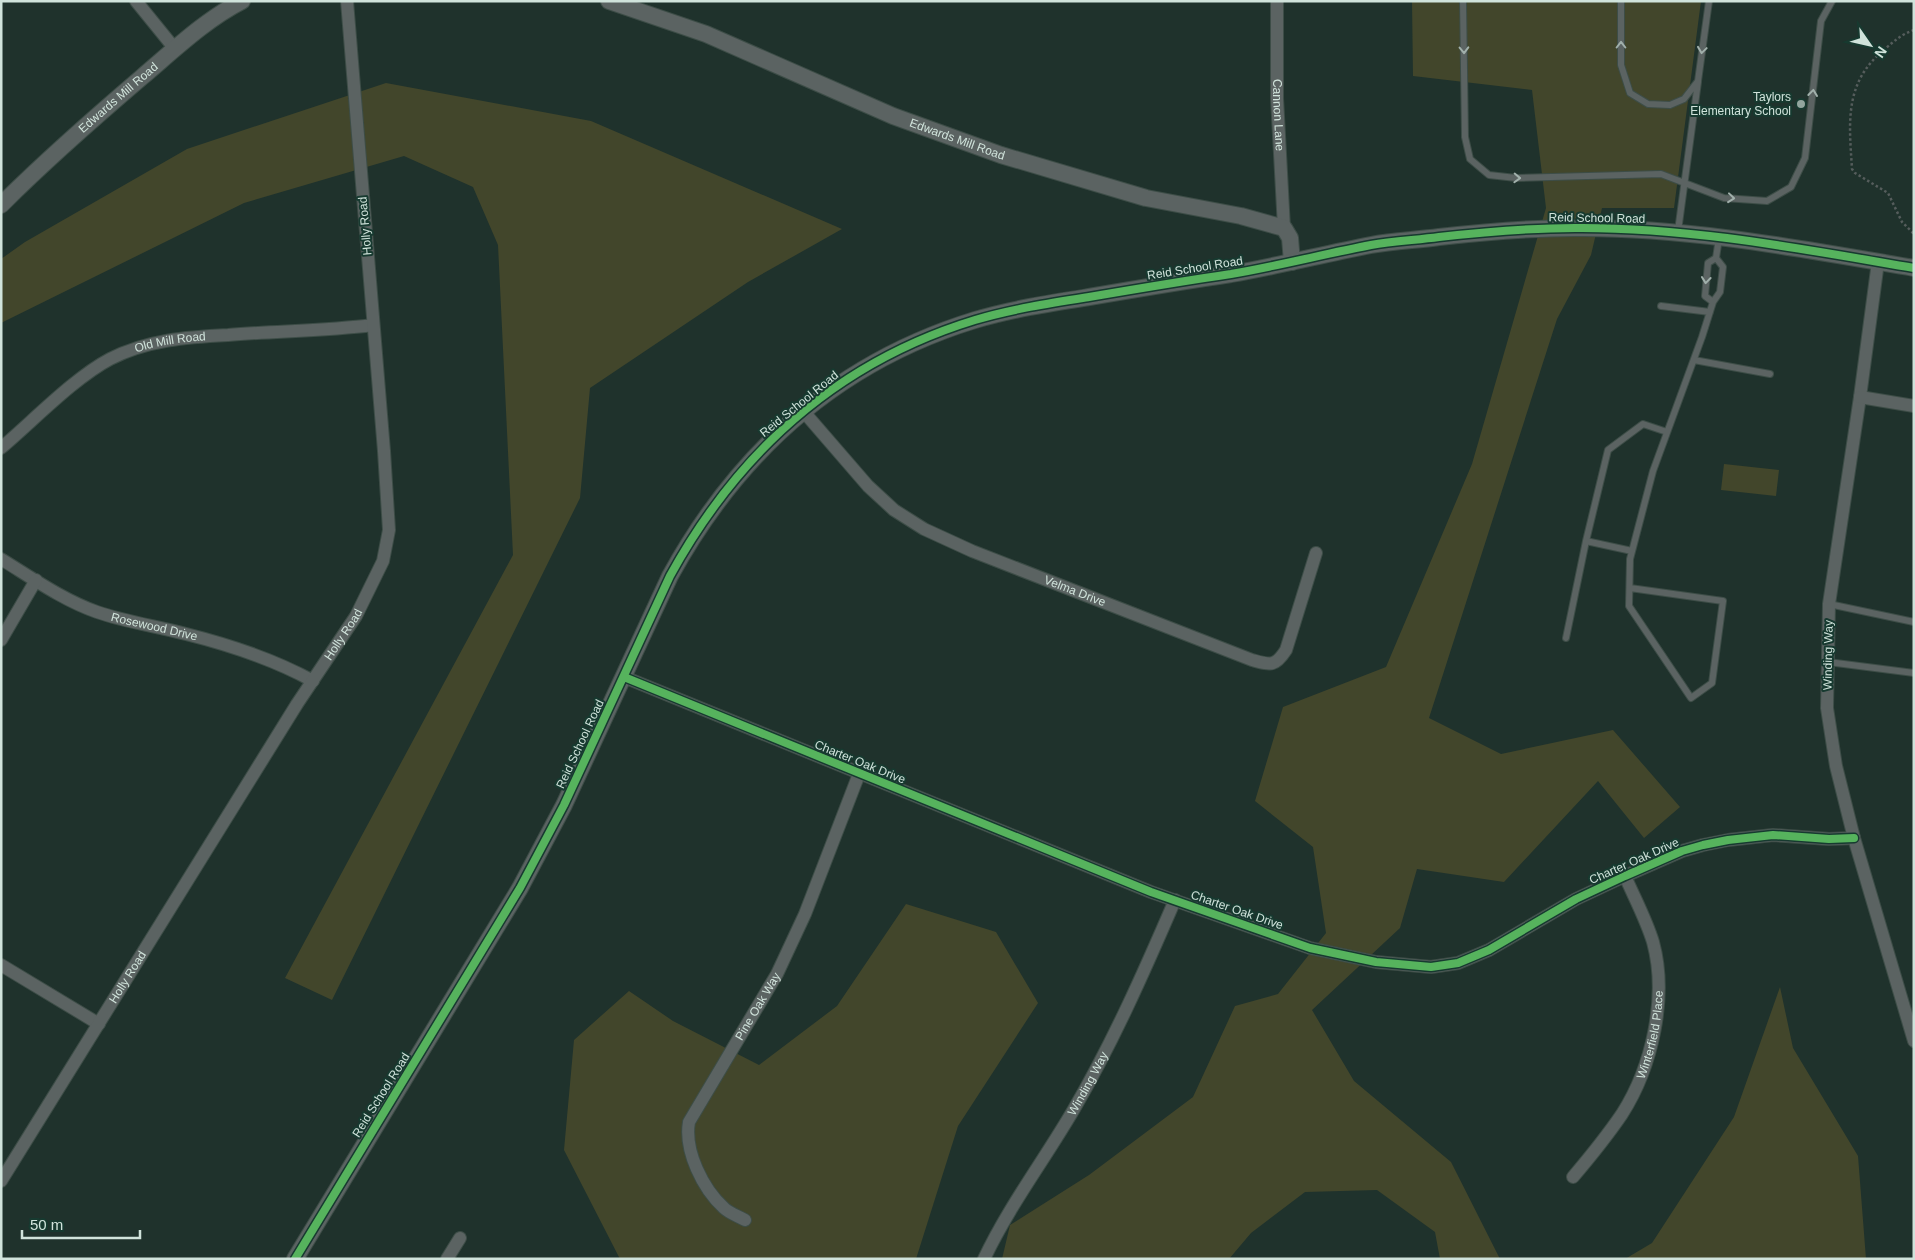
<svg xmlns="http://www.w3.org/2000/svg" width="1915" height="1260" font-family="Arial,sans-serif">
<rect width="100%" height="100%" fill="#1f322c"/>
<!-- green -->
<path fill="#42462b" d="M1412,1H1701L1674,208H1602L1591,255L1557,319L1429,718L1501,754L1613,730L1680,807L1644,838L1598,781L1504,882L1417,869L1400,928L1312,1010L1354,1081L1451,1162L1500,1259H1440L1435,1232L1377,1190L1305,1192L1251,1233L1229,1259H1002L1010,1225L1089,1175L1193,1097L1235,1006L1278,994L1326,933L1313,847L1255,801L1283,707L1386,667L1472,464L1546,208L1532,90L1413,76Z
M386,83L591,121L842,229L748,282L590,388L580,498L332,1000L285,978L513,555L498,245L473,187L404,156L244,203L1,323V259L25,242L187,149Z
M1724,464L1779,470L1776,496L1721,490Z
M906,904L996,932L1038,1003L958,1126L916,1259H620L564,1150L574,1040L629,991L673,1021L759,1065L837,1006Z
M1780,987L1793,1048L1858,1156L1866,1259H1625L1652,1243L1734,1117Z"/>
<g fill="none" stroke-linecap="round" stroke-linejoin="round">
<!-- service casing -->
<g stroke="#3d4d47" stroke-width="8">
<path id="service" d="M1463,1L1465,137L1470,159L1489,175L1516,178L1661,174L1724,198L1767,201L1791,187L1805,158L1821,21L1832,1
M1621,1V65L1630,93L1648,104L1670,105L1684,99L1698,81L1709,1
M1678,231L1698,82
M1713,302L1705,296L1708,263L1716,258
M1661,306L1710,312
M1694,360L1770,374
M1632,551L1586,541L1608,450L1643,424L1667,432
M1630,588L1723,601L1712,683L1691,698L1629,606L1630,559L1653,471L1702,337L1713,302L1720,292L1723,267L1716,258L1719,238
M1829,604L1914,622
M1566,638L1586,541
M1828,662L1914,673"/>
</g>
<!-- minor casing -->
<g stroke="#3d4d47" stroke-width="14">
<g id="minor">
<path d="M136,1L175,49"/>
<path id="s1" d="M1277,1V98L1284,228"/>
<path d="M1878,262L1860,397L1829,604L1827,708L1836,766L1854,838L1914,1041"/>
<path d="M1860,397L1914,406"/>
<path id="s2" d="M804,412L868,486L894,510L924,529L972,551L1252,660C1271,665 1275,667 1286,650L1316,553"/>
<path id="s3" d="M1,448C33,421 74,378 110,359C147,340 187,337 228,335C276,331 325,331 373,325"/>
<path id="s4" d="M1,559C32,578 63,600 97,612C126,622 156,626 186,634C230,645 273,659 313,681"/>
<path d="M1,640L36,580"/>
<path d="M624,677L1151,892L1310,948L1376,962L1431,967L1458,963L1489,950L1576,899L1625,876L1682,851L1703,845L1728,840L1773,835L1829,839L1854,838"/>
<path d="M1,965L99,1024"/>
<path id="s5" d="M1573,1177C1590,1157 1607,1136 1622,1114C1652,1067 1668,997 1653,942C1646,919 1634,897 1625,876"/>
<path id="s6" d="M1,1181L297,704L356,616L383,561L389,530L384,451L347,1"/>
<path id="s7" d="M745,1220C738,1216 729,1213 724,1208C703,1189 684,1151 689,1122L777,974L805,914L859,774"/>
<path d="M447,1259L460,1238"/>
<path id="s8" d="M984,1259C1009,1206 1045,1159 1074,1109C1113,1042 1144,972 1175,900"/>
</g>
</g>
<!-- tertiary casing -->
<g stroke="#3d4d47" stroke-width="18">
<g id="tertiary">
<path id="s9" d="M609,1L706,34L893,116L1001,155L1146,198L1241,216L1284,228L1290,238L1292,262"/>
<path id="s10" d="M1,205C46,160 94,118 142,77C174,50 205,20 242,1"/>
<path d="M295,1259L520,888L564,805L670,576C738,452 838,362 975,320C1012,309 1051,303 1089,297C1136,289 1183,281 1231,274C1278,266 1324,254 1371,245C1393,241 1417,240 1439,237C1484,232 1530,228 1575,228C1689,227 1802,249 1914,268"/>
</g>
</g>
<!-- path -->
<path stroke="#555d5c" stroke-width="2.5" stroke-dasharray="2.5 2.5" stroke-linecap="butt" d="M1914,30C1902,34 1894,41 1885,49C1844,82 1849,121 1852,169L1855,173L1888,193L1902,222L1914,234"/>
<!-- service -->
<use href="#service" stroke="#5b6362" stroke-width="6"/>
<!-- minor -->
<use href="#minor" stroke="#5b6362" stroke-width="12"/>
<!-- tertiary -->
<use href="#tertiary" stroke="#5b6362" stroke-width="16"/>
<!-- cycleway casing -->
<g stroke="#173a30" stroke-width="11">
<path id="cycleway" d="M624,677L1151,892L1310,948L1376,962L1431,967L1458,963L1489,950L1576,899L1625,876L1682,851L1703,845L1728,840L1773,835L1829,839L1854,838
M295,1259L520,888L564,805L670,576C738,452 838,362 975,320C1012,309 1051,303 1089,297C1136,289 1183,281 1231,274C1278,266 1324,254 1371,245C1393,241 1417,240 1439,237C1484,232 1530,228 1575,228C1689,227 1802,249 1914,268"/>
</g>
<!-- cycleway -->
<use href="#cycleway" stroke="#56b35d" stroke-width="8"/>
</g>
<!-- one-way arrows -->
<defs><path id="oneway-chevron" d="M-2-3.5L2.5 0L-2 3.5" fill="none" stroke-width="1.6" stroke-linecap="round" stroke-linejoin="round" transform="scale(1.25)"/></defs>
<g stroke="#a1b0ab">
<use href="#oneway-chevron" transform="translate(1621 45) rotate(-90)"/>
<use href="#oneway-chevron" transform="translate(1464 50) rotate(89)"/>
<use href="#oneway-chevron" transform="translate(1702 50) rotate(98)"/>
<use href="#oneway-chevron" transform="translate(1813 93) rotate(-83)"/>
<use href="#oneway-chevron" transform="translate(1517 178) rotate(2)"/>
<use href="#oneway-chevron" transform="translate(1731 198) rotate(6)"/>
<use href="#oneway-chevron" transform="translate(1706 280) rotate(96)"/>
</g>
<!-- markers -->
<circle fill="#92a59e" stroke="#173a30" stroke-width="2" cx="1801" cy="104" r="5"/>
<g text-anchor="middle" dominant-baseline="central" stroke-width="4" stroke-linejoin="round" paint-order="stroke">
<!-- poi labels -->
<g font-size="12" fill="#d0e3db" stroke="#173a30" text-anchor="end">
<text x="1791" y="97">Taylors<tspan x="1791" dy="14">Elementary School</tspan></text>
</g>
<!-- street labels -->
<g font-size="12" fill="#d0e3db" stroke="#173a30">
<text stroke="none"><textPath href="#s10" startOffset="159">Edwards Mill Road</textPath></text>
<text stroke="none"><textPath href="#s1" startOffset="114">Cannon Lane</textPath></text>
<text stroke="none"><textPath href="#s9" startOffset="375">Edwards Mill Road</textPath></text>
<text transform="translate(1597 218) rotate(1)">Reid School Road</text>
<text transform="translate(365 226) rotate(-95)">Holly Road</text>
<text transform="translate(1195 268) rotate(-9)">Reid School Road</text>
<text stroke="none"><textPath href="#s3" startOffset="204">Old Mill Road</textPath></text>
<text transform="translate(799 404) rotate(-39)">Reid School Road</text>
<text stroke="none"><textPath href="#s2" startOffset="332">Velma Drive</textPath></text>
<text stroke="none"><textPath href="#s4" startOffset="169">Rosewood Drive</textPath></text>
<text stroke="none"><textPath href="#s6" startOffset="645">Holly Road</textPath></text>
<text transform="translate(1828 655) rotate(-89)">Winding Way</text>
<text transform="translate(580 744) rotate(-65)">Reid School Road</text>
<text transform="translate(860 762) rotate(22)">Charter Oak Drive</text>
<text transform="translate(1634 861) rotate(-24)">Charter Oak Drive</text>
<text transform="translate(1237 910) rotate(19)">Charter Oak Drive</text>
<text stroke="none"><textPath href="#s6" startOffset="240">Holly Road</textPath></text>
<text stroke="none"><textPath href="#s7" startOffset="255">Pine Oak Way</textPath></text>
<text stroke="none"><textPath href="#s5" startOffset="165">Winterfield Place</textPath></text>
<text stroke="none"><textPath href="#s8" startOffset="204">Winding Way</textPath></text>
<text transform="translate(381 1095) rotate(-58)">Reid School Road</text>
</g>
</g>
<!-- border -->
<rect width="1915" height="1260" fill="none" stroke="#d0e3db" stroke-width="5"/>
<!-- north arrow -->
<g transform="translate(1870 45) rotate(124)" stroke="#173a30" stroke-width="4" paint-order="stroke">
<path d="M0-4L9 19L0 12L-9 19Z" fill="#d0e3db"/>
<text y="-8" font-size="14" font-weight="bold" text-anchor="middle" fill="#d0e3db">N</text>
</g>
<!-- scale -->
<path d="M22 1230v8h118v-8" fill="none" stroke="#d0e3db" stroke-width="2.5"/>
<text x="30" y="1230" font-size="15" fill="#d0e3db" stroke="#173a30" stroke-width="4" paint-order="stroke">50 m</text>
</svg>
